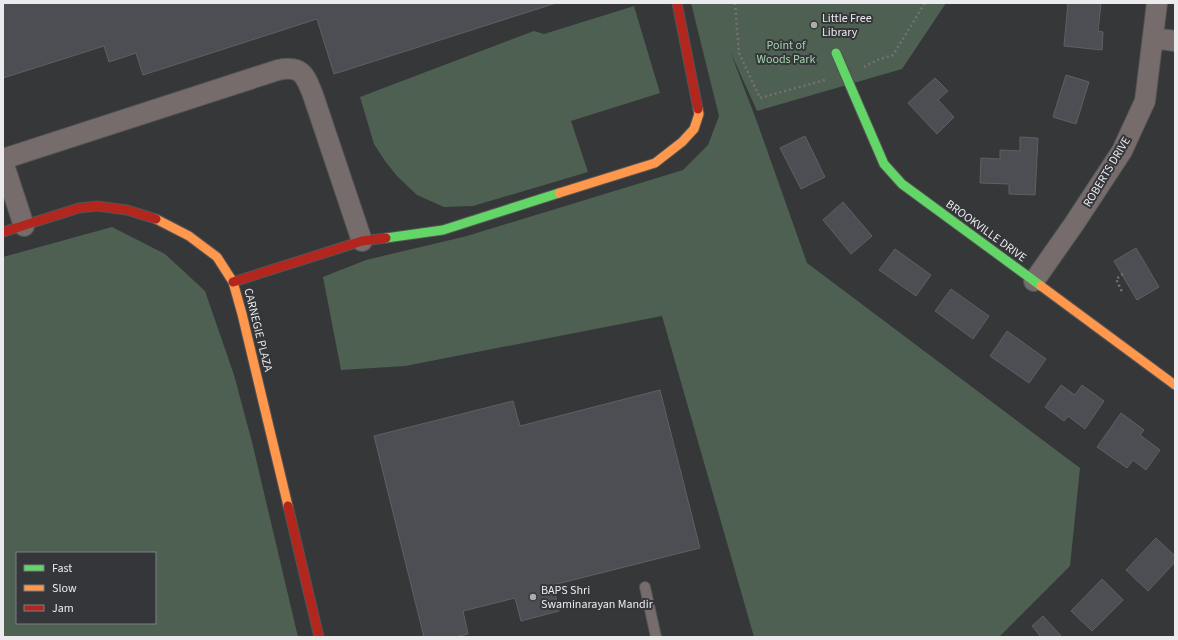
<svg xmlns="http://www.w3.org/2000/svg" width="1178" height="640" font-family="'Source Sans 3',sans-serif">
<rect width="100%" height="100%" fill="#363739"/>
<!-- green -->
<path fill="#4e6052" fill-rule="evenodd" d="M691,3H946L902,69L757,111L730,51L757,122L807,263L1080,468L1070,566L999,637H754L662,316L405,366L341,370L323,277L366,260L467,236L683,170L708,145L719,116Z
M634,6L660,93L571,121L588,172L473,206L444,207L417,195L397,176L385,161L374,144L360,97L534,31L544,34Z
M112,227L165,254L205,291L234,375L252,442L298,637H3V257ZM17,553H155V623H17Z"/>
<!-- building -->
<path fill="#4c4e54" stroke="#5f6062" d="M3,3H556L334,74L317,19L143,75L136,53L109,62L104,46L3,78Z
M1068,3H1101L1098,31L1103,32L1102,50L1064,46Z
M1066,75L1089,82L1076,124L1053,117Z
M935,78L948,91L938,100L954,117L937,134L908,103Z
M805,136L825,177L801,189L780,148Z
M1020,137L1038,138L1035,195L1009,194V184L980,183L981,158L1000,159V150L1020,151Z
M843,202L872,236L851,254L823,220Z
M1136,248L1159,287L1137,300L1114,261Z
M895,249L931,275L916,296L879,270Z
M951,289L989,316L973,339L935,311Z
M1007,331L1046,359L1029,383L990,356Z
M1061,385L1075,395L1082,385L1104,401L1085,429L1068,416L1064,421L1045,407Z
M660,390L700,548L553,585L559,611L521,621L515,598L463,611L468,634L455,637H424L374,436L513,401L520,426Z
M1121,413L1144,430L1140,435L1160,450L1146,470L1133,460L1127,468L1097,447Z
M1156,538L1175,556V562L1148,591L1126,570Z
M1102,579L1123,600L1092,631L1071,611Z
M1043,616L1062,637H1041L1032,626Z"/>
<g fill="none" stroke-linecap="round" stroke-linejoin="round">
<!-- lane casing -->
<g stroke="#545455" stroke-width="12">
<path id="lane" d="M645,587L656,637"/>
</g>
<!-- street casing -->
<g stroke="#545455" stroke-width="22">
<path id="street" d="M1153,38L1175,41
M3,159L278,70C302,65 305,75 313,95L362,241
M3,162L24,226
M1034,281L1074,224L1122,151L1145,101L1157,3"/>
</g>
<!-- fast casing -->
<g stroke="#545455" stroke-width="11">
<path id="fast" d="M836,53L884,164L902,184L1041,286
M386,238L443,230L559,193"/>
</g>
<!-- slow casing -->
<g stroke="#545455" stroke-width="11">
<path id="slow" d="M559,193L655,163L682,142L694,129L699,114L698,109
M156,219L189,236L217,257L233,282L242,314L288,506
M1041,286L1175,385"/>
</g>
<!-- jam casing -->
<g stroke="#545455" stroke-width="11">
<path id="jam" d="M677,3L698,109
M3,232L79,208L97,206L127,210L156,219
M233,282L362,241L386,238
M288,506L319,637"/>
</g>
<!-- path -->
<path stroke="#777071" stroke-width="2.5" stroke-dasharray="2 3" stroke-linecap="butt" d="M735,3L739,53L760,98L825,80
M864,67L877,60L893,55L925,3
M1123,274L1116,279L1123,294"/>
<!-- lane -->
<use href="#lane" stroke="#776c6c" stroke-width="10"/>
<!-- street -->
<use href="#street" stroke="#776c6c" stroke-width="20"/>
<!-- fast -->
<use href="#fast" stroke="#63d668" stroke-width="9"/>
<!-- slow -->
<use href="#slow" stroke="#ff974d" stroke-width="9"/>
<!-- jam -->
<use href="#jam" stroke="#b3261e" stroke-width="9"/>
</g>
<!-- markers -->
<g fill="#acacaf" stroke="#35363a" stroke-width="1.5">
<circle cx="814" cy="25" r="4"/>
<circle cx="533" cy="597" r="4"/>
</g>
<g text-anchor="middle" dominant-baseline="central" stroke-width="4" stroke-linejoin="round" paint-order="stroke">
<!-- poi labels -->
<g font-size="12" fill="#ebebee" stroke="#35363a" text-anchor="start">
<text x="822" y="18">Little Free<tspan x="822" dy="14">Library</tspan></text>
<text x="541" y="590">BAPS Shri<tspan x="541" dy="14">Swaminarayan Mandir</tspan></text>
</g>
<!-- park labels -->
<g font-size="12" fill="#a3d5ac" stroke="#35363a">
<text x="786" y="45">Point of<tspan x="786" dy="14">Woods Park</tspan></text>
</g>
<!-- street labels -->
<g font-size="12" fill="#ebebee" stroke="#35363a">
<text transform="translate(1107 172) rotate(-59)">ROBERTS DRIVE</text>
<text transform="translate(986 231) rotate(36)">BROOKVILLE DRIVE</text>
<text transform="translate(258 330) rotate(76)">CARNEGIE PLAZA</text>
</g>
</g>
<!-- border -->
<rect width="1178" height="640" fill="none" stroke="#ebebee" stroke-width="8"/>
<!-- legend -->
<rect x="16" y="552" width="140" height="72" fill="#35363a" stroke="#7e7e82"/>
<rect x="24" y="565" width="20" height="6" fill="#63d668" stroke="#7e7e82"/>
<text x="52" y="572" font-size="12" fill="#ebebee">Fast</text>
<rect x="24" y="585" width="20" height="6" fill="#ff974d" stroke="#7e7e82"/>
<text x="52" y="592" font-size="12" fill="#ebebee">Slow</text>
<rect x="24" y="605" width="20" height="6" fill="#b3261e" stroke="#7e7e82"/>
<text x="52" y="612" font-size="12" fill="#ebebee">Jam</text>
</svg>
